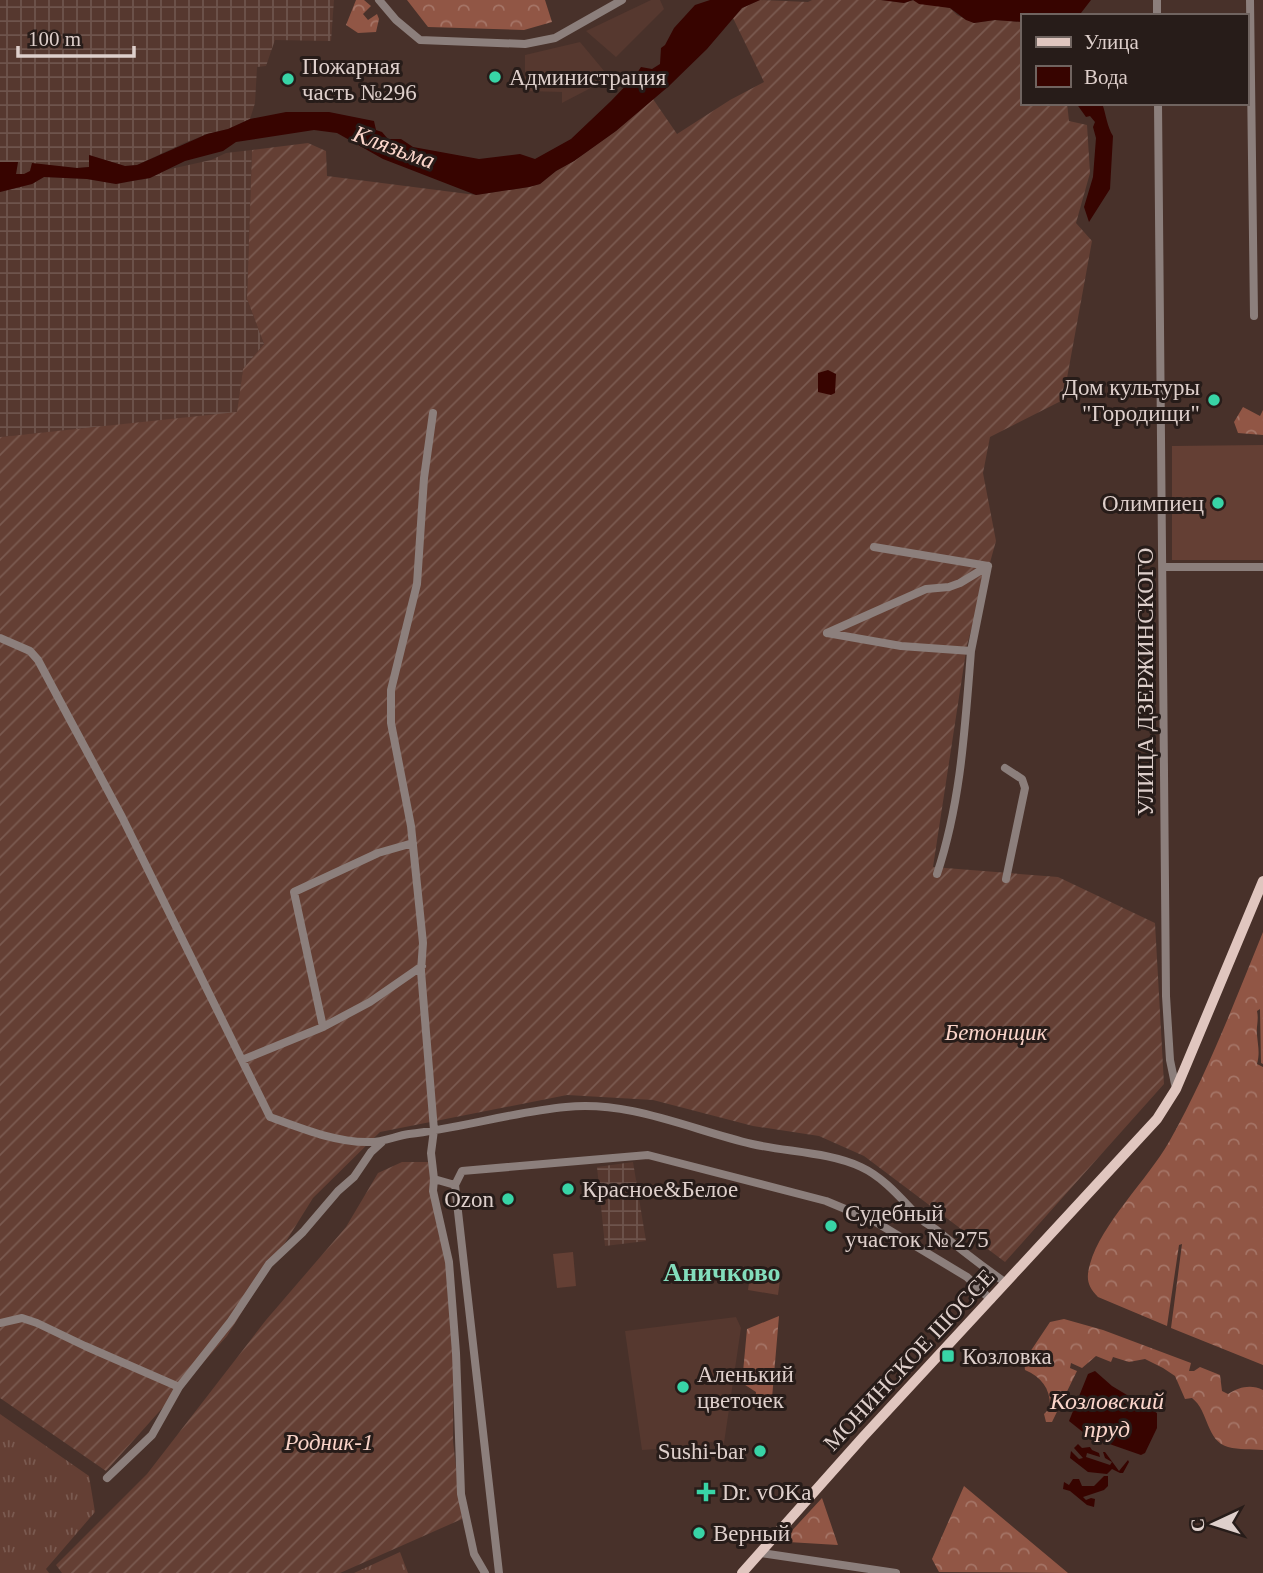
<svg xmlns="http://www.w3.org/2000/svg" width="1263" height="1573" font-family="'Times New Roman',serif">
<defs>
<pattern id="industrial-grid" width="8" height="8" patternUnits="userSpaceOnUse" patternTransform="scale(1.75)"><rect width="8" height="8" fill="#56382f"/><path d="M0 4h8M4 0v8" fill="none" stroke="#6e544c"/></pattern>
<pattern id="grass-tufts" width="24" height="20" patternUnits="userSpaceOnUse" patternTransform="scale(1.75)"><rect width="24" height="20" fill="#643f34"/><path d="M3 7l-1-3M5 7V3M7 7l1-3M15 17l-1-3M17 17v-4M19 17l1-3" fill="none" stroke="#7a5a50"/></pattern>
<pattern id="forest-crowns" width="20" height="18" patternUnits="userSpaceOnUse" patternTransform="scale(1.75)"><rect width="20" height="18" fill="#915645"/><path d="M2 6a3 3 0 1 1 6 0M12 15a3 3 0 1 1 6 0" fill="none" stroke="#a57567"/></pattern>
<pattern id="garden-furrows" width="10" height="10" patternUnits="userSpaceOnUse" patternTransform="scale(1.75)"><rect width="10" height="10" fill="#643f34"/><path d="M-1 1l2-2M0 10L10 0M9 11l2-2" fill="none" stroke="#7a5a50"/></pattern>
</defs>
<rect width="100%" height="100%" fill="#48312a"/>
<!-- built -->
<path fill="#56382f" d="M651,0H660L664,9L616,57L586,31Z
M580,42L610,78L562,103V92L525,91V55Z
M736,1317L741,1328L724,1443L708,1442L704,1446L642,1450L625,1331Z"/>
<!-- industrial -->
<path fill="url(#industrial-grid)" d="M0,0H334L331,41L275,40L266,66L257,67L255,103L250,119L228,129L207,134L184,143L137,165L125,166L89,155V167L77,168L32,164L30,171L24,175L16,174L18,162H0Z
M252,150L247,299L264,344L243,369L237,413L0,437V192L32,184L44,177L87,179L116,184L150,178L166,170L211,160L226,153Z
M633,1162L646,1241L605,1246L597,1167Z"/>
<!-- grass -->
<path fill="url(#grass-tufts)" d="M0,1414L89,1476L95,1512L46,1569L49,1573H0Z
M400,1552L408,1573H354Z"/>
<!-- forest -->
<path fill="url(#forest-crowns)" d="M356,0H364L371,6L363,14L368,20L377,14L379,19L376,32L358,33L346,25Z
M407,0H545L552,22L524,30L428,27Z
M1243,407L1260,416L1263,410V435L1238,433L1234,422Z
M1263,932V1064L1261,1063L1260,1009L1257,1011C1259,1020 1256,1027 1257,1035C1258,1046 1260,1053 1257,1064L1263,1067V1365L1171,1328L1182,1244L1179,1245L1167,1326L1098,1297C1087,1286 1086,1278 1090,1264C1101,1224 1148,1179 1169,1142C1207,1075 1234,1003 1263,932Z
M779,1316L771,1410H755L756,1392L742,1383L747,1329Z
M1064,1319L1103,1330L1191,1363L1189,1371H1194L1200,1367L1220,1375L1222,1391L1228,1394C1239,1387 1251,1384 1263,1390V1450C1252,1449 1239,1450 1228,1447C1206,1441 1209,1411 1192,1398L1185,1399L1175,1376L1163,1368L1145,1359L1129,1362L1113,1357L1111,1362L1096,1356L1082,1368L1071,1363L1070,1368L1077,1371L1052,1422H1046L1044,1414L1050,1408C1051,1390 1042,1377 1025,1370L1024,1361L1050,1322Z
M964,1486L1068,1573L939,1572L932,1559Z
M822,1498L838,1545L788,1542L787,1536Z"/>
<!-- garden -->
<path fill="url(#garden-furrows)" d="M760,0L808,2L812,0H881L904,3L914,0L950,8L957,15L974,23L995,20L1023,22V103H1067L1069,121L1087,125L1090,173L1076,223L1092,241L1063,400L990,437L983,473L996,541L967,645L933,867L1058,877L1155,923L1164,1084L1005,1262L864,1156L819,1136L753,1126L653,1100L567,1095L380,1132L313,1198L227,1336L106,1471L0,1398V437L237,412L243,369L264,344L247,299L252,150L308,143L326,151L327,176L476,195L529,187L540,184L556,171L574,161L616,131L653,99L677,134L730,100L764,82L733,18L742,8Z
M402,1162H428L454,1281L453,1441L462,1519L340,1573H62L56,1565L147,1474L266,1320L346,1227L378,1173Z"/>
<!-- pitch -->
<path fill="#643f34" d="M1263,445V560H1172V446Z
M573,1252L576,1286L557,1288L553,1254Z
M750,1276L780,1280L778,1295L748,1290Z"/>
<!-- water -->
<path fill="#370400" d="M710,0H760L742,8L707,49L669,86L616,131L574,161L556,171L540,184L529,187L476,195L383,159L337,133L314,130L236,142L223,151L185,161L150,178L132,181L116,184L87,179L44,177L32,184L0,192V162H18L16,174H24L30,171L32,163L77,168L89,167V155L125,166L137,165L207,134L228,129L250,119L286,112H329L374,121L376,130L382,132L388,139H401L413,147L479,159L520,154L535,159L571,139L611,101L635,76L641,67L652,69L660,64L661,48L665,45L674,28L695,5Z
M881,0H1091L1081,13L1073,16H1023V22L995,20L974,23L966,20L950,8L919,4L913,0L904,3Z
M1076,103H1102C1106,114 1107,127 1113,136L1110,189L1089,222L1084,207L1093,177L1096,138L1093,127L1095,122L1090,116L1086,117Z
M828,370L836,374L835,393L831,395L818,392V373Z
M1095,1371L1112,1386L1157,1413V1428L1145,1453L1141,1455L1098,1440L1094,1441L1069,1421L1088,1374Z
M1078,1444L1082,1448L1090,1447L1092,1450L1099,1453L1100,1457L1087,1453L1086,1457L1110,1465L1112,1462L1105,1458L1103,1452H1105L1119,1471L1128,1460L1129,1462L1123,1473H1120L1112,1469L1107,1474L1088,1472L1070,1458L1071,1451L1079,1459L1083,1458L1074,1448Z
M1104,1476H1108V1486L1104,1490L1083,1497L1086,1500L1091,1498L1095,1499L1094,1507L1087,1505L1070,1491L1063,1489L1064,1482L1069,1485L1073,1479H1079L1082,1486H1094Z"/>
<g fill="none" stroke-linecap="round" stroke-linejoin="round">
<!-- minor -->
<path stroke="#8c7f7c" stroke-width="8" d="M379,0L396,20L420,40L525,44L555,38L622,0
M1157,0V16
M1250,0L1254,316
M1158,103L1166,996L1170,1060L1176,1089
M433,413L424,478L417,584L391,690V723L411,826L423,943L421,971L434,1130L431,1153L434,1179L455,1185
M874,547L988,566
M1164,567H1263
M827,633L901,646L971,651C965,727 961,802 937,874
M827,633L926,589L949,587L960,583L988,566
M0,638L30,651L38,660L122,817L270,1117C301,1128 334,1142 367,1142C382,1143 395,1136 409,1134C461,1128 513,1112 566,1107C629,1100 692,1130 752,1144C786,1152 829,1152 861,1167C885,1178 903,1201 921,1219C926,1224 933,1227 938,1231C960,1249 982,1266 1006,1283
M971,651L988,566
M1005,768L1022,779L1025,788L1006,879
M323,1027L294,892L378,853L413,843
M242,1060L323,1027L370,1002L422,966
M434,1179L433,1191L449,1262L456,1353L461,1494L474,1554L485,1573
M0,1323L22,1318L37,1323L85,1346L179,1387L231,1321L269,1264L303,1232L338,1191L354,1177L371,1152L382,1142
M107,1478L152,1435L179,1387
M761,1553L896,1573
M499,1573L455,1185L462,1171L648,1155L826,1201L874,1221L967,1277L991,1300"/>
<!-- major -->
<path stroke="#e0c6bf" stroke-width="10" d="M742,1573L863,1437L1157,1119L1176,1089L1187,1063L1263,881"/>
</g>
<!-- markers -->
<g fill="#38d4a6" stroke="#271c19" stroke-width="2.5">
<circle cx="495" cy="77" r="7"/>
<circle cx="288" cy="79" r="7"/>
<circle cx="1214" cy="400" r="7"/>
<circle cx="1218" cy="503" r="7"/>
<circle cx="568" cy="1189" r="7"/>
<circle cx="508" cy="1199" r="7"/>
<circle cx="831" cy="1226" r="7"/>
<rect x="941" y="1349" width="14" height="14" rx="3.5"/>
<circle cx="683" cy="1387" r="7"/>
<circle cx="760" cy="1451" r="7"/>
<path d="M702.5 1481.5h7v7h7v7h-7v7h-7v-7h-7v-7h7z"/>
<circle cx="699" cy="1533" r="7"/>
</g>
<g text-anchor="middle" dominant-baseline="central" stroke-width="6" stroke-linejoin="round" paint-order="stroke">
<!-- poi labels -->
<g font-size="23" fill="#decfcb" stroke="#271c19" text-anchor="start">
<text x="302" y="66">Пожарная<tspan x="302" dy="26">часть №296</tspan></text>
<text x="509" y="77">Администрация</text>
<text x="1200" y="387" text-anchor="end">Дом культуры<tspan x="1200" dy="26">"Городищи"</tspan></text>
<text x="1204" y="503" text-anchor="end">Олимпиец</text>
<text x="582" y="1189">Красное&amp;Белое</text>
<text x="494" y="1199" text-anchor="end">Ozon</text>
<text x="845" y="1213">Судебный<tspan x="845" dy="26">участок № 275</tspan></text>
<text x="962" y="1356">Козловка</text>
<text x="697" y="1374">Аленький<tspan x="697" dy="26">цветочек</tspan></text>
<text x="746" y="1451" text-anchor="end">Sushi-bar</text>
<text x="722" y="1492">Dr. vOKa</text>
<text x="713" y="1533">Верный</text>
</g>
<!-- street labels -->
<g font-size="23" fill="#decfcb" stroke="#271c19">
<text transform="translate(1145 682) rotate(-90)">УЛИЦА ДЗЕРЖИНСКОГО</text>
<text transform="translate(909 1360) rotate(-47)">МОНИНСКОЕ ШОССЕ</text>
</g>
<!-- park labels -->
<g font-size="23" font-style="italic" fill="#f9d3c8" stroke="#271c19">
<text x="996" y="1032">Бетонщик</text>
<text x="329" y="1442">Родник-1</text>
</g>
<!-- water labels -->
<g font-size="24" font-style="italic" fill="#fcd6cb" stroke="#271c19">
<text transform="translate(394 147) rotate(20)">Клязьма</text>
<text x="1107" y="1401">Козловский<tspan x="1107" dy="28">пруд</tspan></text>
</g>
<!-- quarter labels -->
<g font-size="26" font-weight="bold" fill="#83ddbc" stroke="#271c19">
<text x="722" y="1272">Аничково</text>
</g>
</g>
<!-- legend -->
<rect x="1021" y="14" width="228" height="91" fill="#271c19" stroke="#706460" stroke-width="2"/>
<rect x="1036" y="37" width="35" height="10" fill="#e0c6bf" stroke="#706460" stroke-width="2"/>
<text x="1084" y="49" font-size="21" fill="#decfcb">Улица</text>
<rect x="1036" y="66" width="35" height="21" fill="#370400" stroke="#706460" stroke-width="2"/>
<text x="1084" y="84" font-size="21" fill="#decfcb">Вода</text>
<!-- north arrow -->
<g transform="translate(1214 1524) rotate(266)" stroke="#271c19" stroke-width="5" paint-order="stroke">
<path d="M0-5L12 26L0 18L-12 26Z" fill="#decfcb"/>
<text y="-10" font-size="19" font-weight="bold" text-anchor="middle" fill="#decfcb">С</text>
</g>
<!-- scale -->
<path d="M18 46v10h116v-10" fill="none" stroke="#decfcb" stroke-width="3.5"/>
<text x="28" y="46" font-size="21" fill="#decfcb" stroke="#271c19" stroke-width="5" paint-order="stroke">100 m</text>
</svg>
